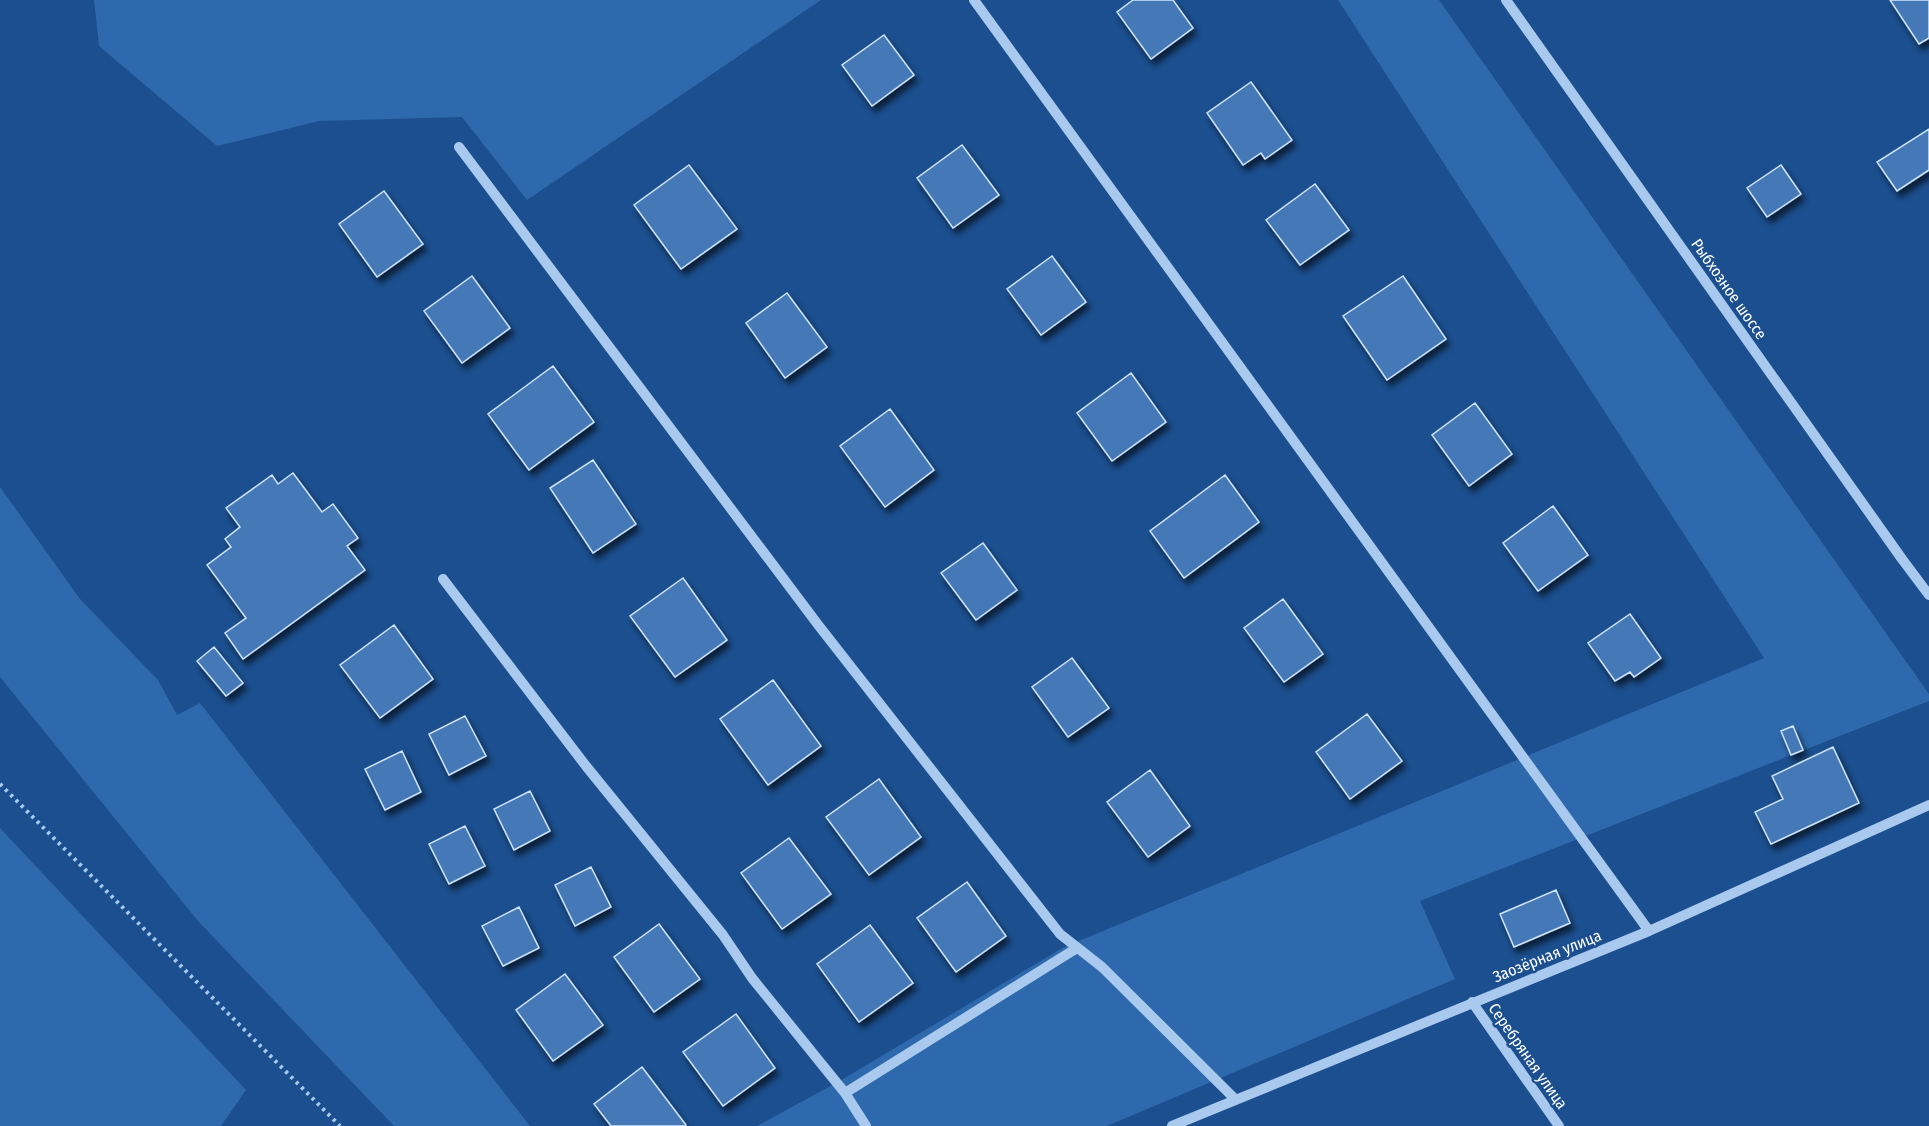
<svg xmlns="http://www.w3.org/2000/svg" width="1929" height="1126" font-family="'Fira Sans Condensed',sans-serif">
<defs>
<filter id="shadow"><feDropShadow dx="3.5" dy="6" stdDeviation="3" flood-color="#0009"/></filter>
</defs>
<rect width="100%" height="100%" fill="#1b4f8f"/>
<!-- green -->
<path fill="#2e69ad" d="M94,0H821L527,200L462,117L319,121L217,146L99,46Z
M1338,0H1439L1929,694V701L1420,901L1455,979L1107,1126H757L838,1082L1064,947L1764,658Z
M0,487L80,599L158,680L177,715L200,703L530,1126H394L198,921L0,677Z
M0,828L246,1090L221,1126H0Z"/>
<!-- building -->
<path fill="#4478b7" stroke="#cfe3fa" stroke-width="1.5" filter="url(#shadow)" d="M1133,0H1173L1193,28L1151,59L1117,12Z
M1890,0H1929V38L1919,44Z
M884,35L914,75L872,106L842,65Z
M1251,82L1292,140L1265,159L1261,153L1243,165L1207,113Z
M1929,129V170L1897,191L1877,162Z
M962,145L999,195L953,228L917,178Z
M689,165L737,229L681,269L634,205Z
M1781,165L1801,194L1767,217L1747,188Z
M1315,184L1349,230L1300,265L1266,220Z
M384,191L423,244L377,277L339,224Z
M1052,256L1086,302L1041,335L1007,289Z
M472,276L510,328L462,363L424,311Z
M1403,276L1446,339L1387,380L1343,316Z
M787,293L827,347L785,378L746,323Z
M553,366L594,422L529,470L488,414Z
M1131,373L1166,422L1112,461L1077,413Z
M1475,403L1512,454L1469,486L1432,435Z
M890,409L934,470L885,507L840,446Z
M593,460L636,524L593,553L550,488Z
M293,473L322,512L333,504L358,538L347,546L365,570L243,659L225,633L246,618L207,565L231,547L225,539L240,527L226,508L272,475L278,484Z
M1225,475L1259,522L1184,578L1150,531Z
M1553,506L1588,555L1538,591L1503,543Z
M983,543L1017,590L976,620L941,573Z
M683,578L727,640L675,677L630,616Z
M1283,599L1323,654L1284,682L1244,628Z
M1630,614L1661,658L1634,677L1630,672L1615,681L1588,643Z
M394,625L433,679L380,718L340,665Z
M214,647L243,683L226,696L197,661Z
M1072,658L1109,708L1068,737L1032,687Z
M773,680L821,746L768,785L720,719Z
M1367,714L1402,761L1350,799L1316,752Z
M465,716L486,756L449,775L429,734Z
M1793,726L1803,750L1791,755L1781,731Z
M1833,747L1859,803L1771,844L1755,812L1783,799L1772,776Z
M402,751L421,792L385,810L365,769Z
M1150,770L1190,826L1148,857L1107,802Z
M879,779L921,837L869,875L826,817Z
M530,791L550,831L514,850L494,809Z
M465,826L485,866L449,884L429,844Z
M789,838L831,894L782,929L741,873Z
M591,867L611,907L575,926L555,885Z
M967,882L1006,936L956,972L917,918Z
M1556,890L1570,923L1514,947L1500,914Z
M519,907L539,948L503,966L482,926Z
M659,924L700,979L654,1012L614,957Z
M870,925L913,983L859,1022L817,964Z
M565,974L603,1025L553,1061L516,1010Z
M736,1014L775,1068L723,1106L683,1052Z
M642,1067L686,1125L685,1126H611L594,1104Z"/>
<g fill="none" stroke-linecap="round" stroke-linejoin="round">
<!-- path -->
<path stroke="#a9c9ee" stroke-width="4" stroke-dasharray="3 4.5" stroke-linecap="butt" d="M0,784L340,1126"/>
<!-- minor -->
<path stroke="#a9c9ee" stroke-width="10" d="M974,0L1649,931
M1506,0L1902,559L1929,595
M459,147L819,626L1060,934L1102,967L1235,1099
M443,579L586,766L723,935L752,978L845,1093L1077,948
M1472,1002L1559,1126
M845,1093L866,1126
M1172,1126L1649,931L1929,805"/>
</g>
<g text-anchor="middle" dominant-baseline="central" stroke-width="5" stroke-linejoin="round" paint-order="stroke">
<!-- street labels -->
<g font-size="16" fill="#fff" stroke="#1b4f8f">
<text transform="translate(1729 289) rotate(55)">Рыбхозное шоссе</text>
<text transform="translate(1547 956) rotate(-22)">Заозёрная улица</text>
<text transform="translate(1528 1056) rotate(55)">Серебряная улица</text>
</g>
</g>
</svg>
